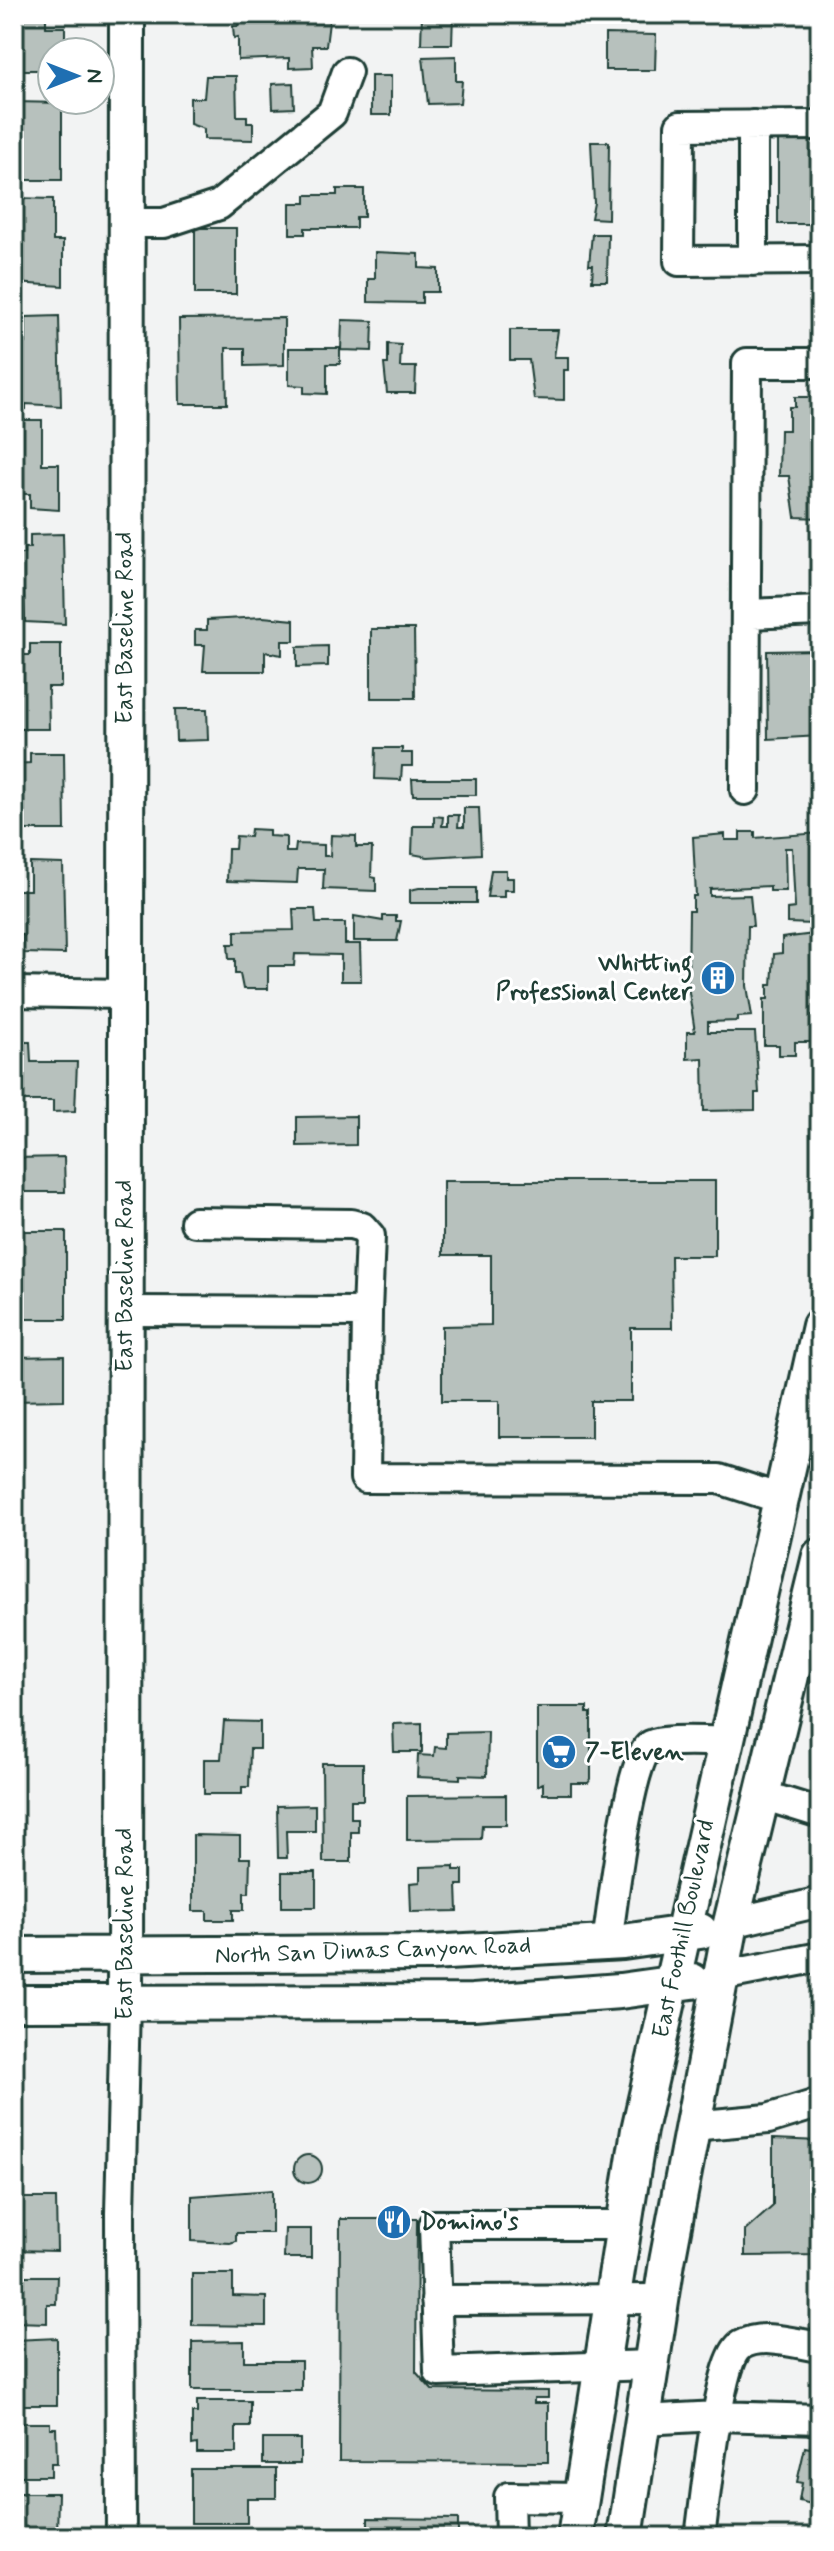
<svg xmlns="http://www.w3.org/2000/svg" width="834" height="2551" font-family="Mynerve,sans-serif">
<rect width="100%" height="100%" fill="#f2f3f3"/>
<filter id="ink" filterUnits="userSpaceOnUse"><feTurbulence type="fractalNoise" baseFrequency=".0125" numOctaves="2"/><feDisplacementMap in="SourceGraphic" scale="16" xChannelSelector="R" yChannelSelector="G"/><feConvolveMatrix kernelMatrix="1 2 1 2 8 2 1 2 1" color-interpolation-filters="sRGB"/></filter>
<g filter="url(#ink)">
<!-- building -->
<path fill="#b7c1bd" stroke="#1f3d34" stroke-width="2" d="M14,14H46V27H65V52H52V70H14Z
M238,14H330L326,46H312L313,67L289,68V58L238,60V37L234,38L233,26H238Z
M422,14H453L452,44H421Z
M605,34L656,35L655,70H605Z
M456,56V81H462L460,103L428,104L423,57Z
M206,76H236L237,116H247V123H253V140L204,139V129L190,124V98H204Z
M371,76H391V115H371Z
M293,83L294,108L273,109L272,84Z
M14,102L62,103V180H14Z
M778,139L820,140V224H778Z
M591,142H609L608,219L591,218L594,203Z
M337,189H364V217H356V228H305V234H290V203H306V195H337Z
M14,198L53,199V241H63V286L14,283Z
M195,228H236V294H195Z
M592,234H608L607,281H592L593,265H589Z
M375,252L419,254V268L438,269V292H422V303L368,302V279H375Z
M59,316L61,406L26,404V409H14V343H26V317Z
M284,318V365L245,366V348H226L227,404H180L179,319Z
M342,320L373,321L372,351L341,350Z
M510,330H558L554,357H568V370H564V400L534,399L529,360H510Z
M388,344L401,345L400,367H416L415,393H387L384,364H388Z
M289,348H340V364H327V394L304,393V386L289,385Z
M795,397H820V518L795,517L789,476H779L780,430H789V407H795Z
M14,420H42V464H59V510L30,508V494H14Z
M63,534L65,624L25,622L24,592H14V554H24V548H30V535Z
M263,617L294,620V641H282V655L265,652V671H203L205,645H195V630H207V620Z
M371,629H414L415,698H371Z
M30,644H61V687H48L49,729H14V655H30Z
M328,646V666L297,667V647Z
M820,650V736L768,739L767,651Z
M175,709H207L208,740L176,741Z
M376,748H402V753H412V766H402L401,780L375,779Z
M30,753H64L65,830H14V764L30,763Z
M412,779H476V795H413Z
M464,808H479L481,854L428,857L412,854L413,826H434V816L443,817L442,826H448V815H459L458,827H464Z
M251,829L269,830V836L286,837V852H295L296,844L324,845V856H330L331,835L356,836V847H372L371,877L376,878V891L323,889L324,869H298L297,883L227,881L228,849H235L236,836L250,837Z
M740,832H755V838L820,833V999H817V1015H812L813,1042H795V1055H779V1045H764V999H768V985H772L774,954L782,953V938L814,934V924L787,923V909L795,908L792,848H785L786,891H770V886L710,889V896L750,895L753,926H748L747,986L752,1016L738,1017V1021L708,1022V1032H755L759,1093H755V1110L704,1111L703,1058L687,1059V1032H695L688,986L689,911H693V896H696L693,837L725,834V840H740Z
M30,863L63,864L65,954L22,953L23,935H14L15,890H30Z
M491,870H506V878H513V890H504V897H487Z
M419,888H476V903H410V890Z
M293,909H315L316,923H345V944H360L361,981H341V955L295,954L294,966H268V989H243L240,974H235V959H229L228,944H235V931L294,930Z
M354,916L383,921V916H396V921H401L397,941H354Z
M14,1042H30L31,1062H77L75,1111L53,1112V1101H14Z
M356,1116V1145L297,1146V1117Z
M64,1157L65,1192H14V1158Z
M443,1181H715V1256H671L672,1328H631V1401H591V1437H499V1401H442V1326L491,1325V1255H443Z
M14,1231H66V1319H14Z
M64,1356V1400L14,1401V1357Z
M537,1707H587V1713H591V1779L588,1783H571V1794H543V1783L537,1786Z
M224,1721L260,1722V1749H250L249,1787H242V1794H204V1759H221Z
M422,1723V1752H394L393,1724Z
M488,1732L487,1776L460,1775V1779L417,1777L418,1755L434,1756L435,1747L446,1748V1733Z
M322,1763H363V1800H351V1818H358V1832H351V1862H323Z
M506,1795V1825H482L481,1839L407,1840V1796Z
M315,1805V1831H286L287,1858H278L277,1806Z
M193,1835L240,1836V1858H250L249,1893H244V1910H233V1920H207V1911H193Z
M454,1866V1870H463V1885H457L458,1911L411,1912L410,1883L420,1882V1867Z
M282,1872H316V1907H282Z
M773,2139L820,2141V2255L745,2256V2231L773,2206Z
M294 2169a14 14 0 1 1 28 0a14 14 0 1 1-28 0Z
M272,2190V2233H236V2241L230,2243L192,2241V2196Z
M14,2198H56L57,2251L14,2250Z
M340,2219H417L416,2372L432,2390L548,2391V2398H534V2403H548V2462L339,2461Z
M285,2229H311V2258H284Z
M192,2274H233V2296L266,2297V2326L192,2325Z
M14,2276H57L56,2304H47V2323L14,2322Z
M57,2338V2405H14V2340Z
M244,2341V2361H301V2390H192V2342Z
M197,2401H250V2427H236V2453H197V2444L192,2445V2413H197Z
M14,2423H50V2428H56L57,2463H51V2476H14Z
M814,2431L820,2432V2506L799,2501L802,2483L797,2482L805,2447L810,2448Z
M263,2439H300V2464H263Z
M191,2469H276V2498H247V2523H191Z
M14,2493H58L57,2537H14Z
M368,2518L458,2519V2537H368Z"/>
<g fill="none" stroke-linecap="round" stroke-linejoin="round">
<!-- minor casing -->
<g stroke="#1f3d34" stroke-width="34">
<path id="minor" d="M753,125V261
M820,125L680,126L679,261L820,260
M127,223H164L219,205L332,113L347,72
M746,614L820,611
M745,790L747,363H820
M14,992L124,994
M195,1222L351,1224L362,1227L370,1236L367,1312
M126,1311L367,1312L365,1478L719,1479L781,1499
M796,1653L820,1659
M762,1795L820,1813
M731,1923L820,1902
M607,1943C612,1912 629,1755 651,1745C666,1738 708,1742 726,1741
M721,1976L820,1957
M692,2126L768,2119L820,2103
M623,2225H434L439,2372L652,2365
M436,2300L662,2299
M643,2420L717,2416L820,2419
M121,2537L120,2213L125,2003
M510,2537L509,2497L581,2498
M700,2537C705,2504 718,2359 741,2345C763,2332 796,2344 820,2347"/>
</g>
<!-- major casing -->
<g stroke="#1f3d34" stroke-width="40">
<path id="major" d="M14,1955L430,1953L623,1942L700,1931
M14,2003L473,2002L620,1991L692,1981
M125,2003L127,14
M575,2537L639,2130L820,1326
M625,2537L667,2262L731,1923L820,1556"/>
</g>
<!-- minor -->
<use href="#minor" stroke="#fff" stroke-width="28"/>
<!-- major -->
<use href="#major" stroke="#fff" stroke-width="34"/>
</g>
</g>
<!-- icons -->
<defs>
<g id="building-disc" transform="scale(1.8)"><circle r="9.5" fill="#1f6fb2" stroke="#fff"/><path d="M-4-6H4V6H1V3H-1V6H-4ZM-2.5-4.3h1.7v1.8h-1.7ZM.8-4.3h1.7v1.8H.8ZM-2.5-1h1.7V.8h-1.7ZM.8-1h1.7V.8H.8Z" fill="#fff"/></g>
<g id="supermarket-disc" transform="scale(1.8)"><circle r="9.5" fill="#1f6fb2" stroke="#fff"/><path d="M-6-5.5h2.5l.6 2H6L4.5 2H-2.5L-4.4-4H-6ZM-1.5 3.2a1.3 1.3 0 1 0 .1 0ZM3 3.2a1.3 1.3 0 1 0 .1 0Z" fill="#fff"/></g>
<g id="restaurant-disc" transform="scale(1.8)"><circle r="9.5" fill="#1f6fb2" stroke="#fff"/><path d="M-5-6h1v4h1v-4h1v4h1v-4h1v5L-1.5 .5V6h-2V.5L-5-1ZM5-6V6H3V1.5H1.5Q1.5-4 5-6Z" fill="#fff"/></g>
</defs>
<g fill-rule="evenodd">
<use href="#building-disc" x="718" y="978"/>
<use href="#supermarket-disc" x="559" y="1752"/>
<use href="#restaurant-disc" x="394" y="2222"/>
</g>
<g text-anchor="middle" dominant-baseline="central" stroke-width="6" stroke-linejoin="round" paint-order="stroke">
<!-- street labels -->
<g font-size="24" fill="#1f3d34" stroke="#fff">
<text transform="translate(125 628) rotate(-90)">East Baseline Road</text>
<text transform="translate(125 1276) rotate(-90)">East Baseline Road</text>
<text transform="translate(125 1924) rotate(-90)">East Baseline Road</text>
<text transform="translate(684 1929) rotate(-78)">East Foothill Boulevard</text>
<text transform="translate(373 1951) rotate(-2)">North San Dimas Canyon Road</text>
</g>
<!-- poi labels -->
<g font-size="24" font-weight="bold" fill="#1f3d34" stroke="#fff" text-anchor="start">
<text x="692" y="964" text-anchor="end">Whitting<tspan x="692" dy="28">Professional Center</tspan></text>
<text x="585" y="1752">7-Eleven</text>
<text x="420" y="2222">Domino's</text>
</g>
</g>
<!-- margin -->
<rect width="834" height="2551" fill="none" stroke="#fff" stroke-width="48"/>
<rect x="24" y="24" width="786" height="2503" fill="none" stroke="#1f3d34" stroke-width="3" filter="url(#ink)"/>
<!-- north arrow -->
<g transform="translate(76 76) rotate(90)"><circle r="38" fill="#ffffff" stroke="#a5b1ae" stroke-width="2"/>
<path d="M0-6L14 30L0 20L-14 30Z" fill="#1f6fb2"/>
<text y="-12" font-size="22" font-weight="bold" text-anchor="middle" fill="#1f3d34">N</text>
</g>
</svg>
